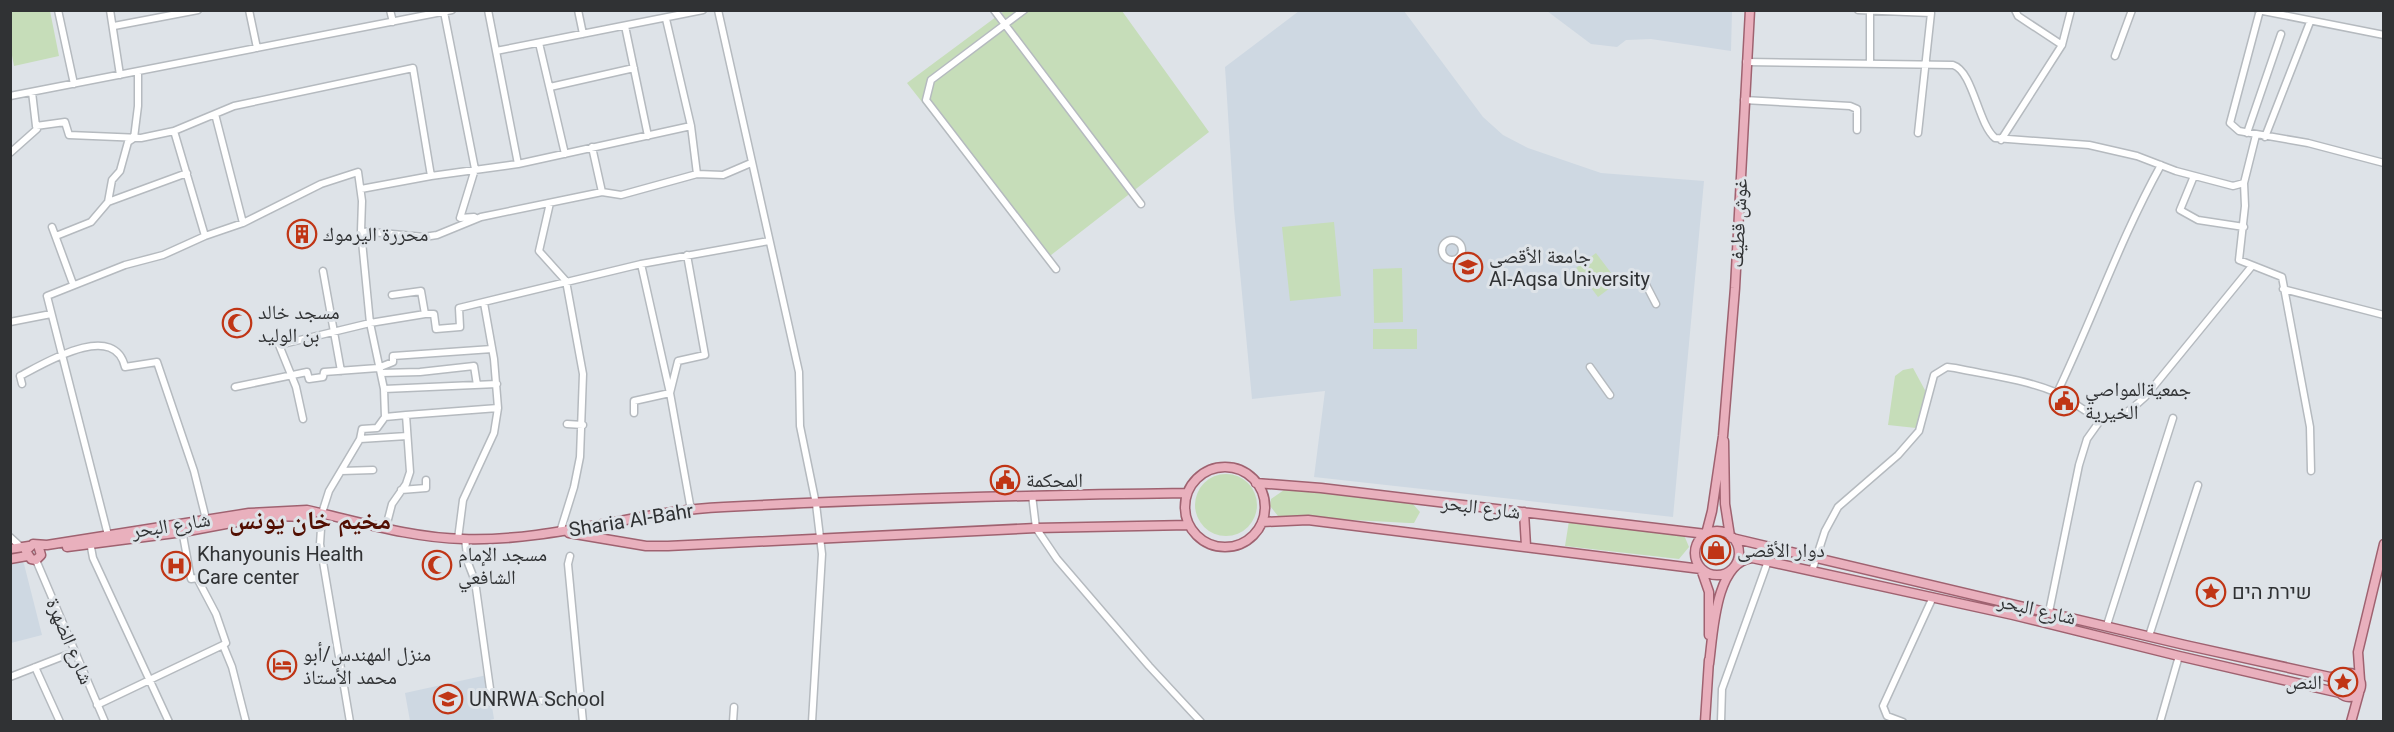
<svg xmlns="http://www.w3.org/2000/svg" width="2394" height="732" font-family="Roboto,'Noto Naskh Arabic',Heebo,sans-serif">
<rect width="100%" height="100%" fill="#dee3e8"/>
<!-- built -->
<path fill="#ced8e2" d="M1299,11H1404L1483,117L1503,135L1528,148L1601,173L1704,181L1673,517L1314,477L1325,391L1252,399L1234,209L1225,67Z
M1547,11H1732L1731,51L1651,39L1626,40L1617,47L1591,44Z
M21,560L24,564L42,635L11,643L10,562Z
M487,675L494,719L482,722L410,721L405,693Z"/>
<!-- green -->
<path fill="#c6ddb9" d="M10,11H50L59,56L14,66L11,50Z
M1004,11H1122L1209,132L1046,259L907,83Z
M1334,222L1341,296L1290,301L1282,227Z
M1596,253L1618,282L1598,297L1576,268Z
M1402,268L1403,322L1374,323L1373,269Z
M1373,329H1417V349H1373Z
M1913,368L1926,392L1916,428L1888,425L1895,376L1903,370Z
M1195 505a31 31 0 1 1 62 0a31 31 0 1 1-62 0Z
M1284,490L1313,491L1412,503L1420,512L1414,523H1409L1278,516L1270,506L1271,499Z
M1569,521L1684,535L1689,547L1679,559L1565,546Z
M1703 550a13 13 0 1 1 26 0a13 13 0 1 1-26 0Z"/>
<g fill="none" stroke-linecap="round" stroke-linejoin="round">
<!-- minor casing -->
<g stroke="#b5babf" stroke-width="9">
<path id="minor" d="M58,10L74,84
M110,10L120,75
M249,10L257,48
M390,10L393,22
M488,10L518,164
M578,10L583,34
M718,10L799,372L800,426L816,504L822,554L812,722
M994,10L1141,204
M1024,10L931,80L926,100L1056,269
M1858,10L1931,13L1918,133
M2015,10L2018,16L2062,45
M2258,10L2384,35
M2260,10L2230,123L2239,131L2308,143L2384,163
M1870,11V64
M444,12L475,169L460,218L474,217
M666,19L691,126L697,174
M114,26L198,10
M625,26L648,136
M539,43L565,154
M496,51L703,10
M2115,56L2132,10
M1746,62L1953,65C1973,71 1978,124 1995,138L2089,145L2137,156L2176,171L2233,186L2244,183
M550,87L634,68
M32,92L36,126
M10,96L452,10
M1744,100L1850,106L1857,109V130
M215,114L243,223
M174,131L205,236
M2247,133L2281,34
M2256,135L2244,183L2245,206L2239,260L2282,277L2310,427L2311,471
M2265,137L2310,22
M2001,140L2062,45L2071,10
M592,147L602,192
M10,153L37,129L36,126L65,122L69,135L141,138L174,131L234,106L413,68L431,176
M2194,176L2180,210L2198,220L2244,227
M361,189L431,176L518,164L691,126
M108,202L187,173
M550,203L539,251L566,281L583,374L580,457L574,487L560,532
M52,227L73,284
M361,231L424,237L437,235L481,217L602,192L621,195L697,174L723,175L751,163
M56,236L91,222L108,202L112,180L120,171L128,142L134,138L138,106V72
M1442 250a10 10 0 1 1 20 0a10 10 0 1 1-20 0Z
M641,264L670,393L691,510
M323,271L341,371
M1643,279L1656,304
M2283,289L2384,315
M392,295L421,291L425,314
M10,322L51,314
M1590,367L1610,395
M381,373L420,372L474,366L477,385
M22,384L20,376C43,364 114,320 125,367L157,362L194,471L206,519
M235,387L307,372L309,379L323,377L324,372L378,368L393,362V356L492,349
M384,389L497,384
M2057,393C2093,318 2120,239 2161,165
M634,413V401L670,393L678,361L705,355L687,255
M406,415L498,408
M385,417L406,415L410,472L406,484L392,504L386,527
M303,419L296,387L279,345L370,323L425,314H434L436,329L460,327L459,308L641,264L769,241
M567,424L583,425
M360,439L407,436
M341,471L373,470
M401,490L426,488V480
M1032,495L1036,528L1057,559L1149,666L1201,722
M182,530L191,579L197,578L216,614L226,643L223,645L232,667L246,722
M108,535L47,296L125,265L163,255L205,236L243,223L321,184L358,172L362,201L361,231L370,323L384,389L385,417L377,428L362,429L360,439L329,491L322,513L320,544L350,722
M10,537L21,547
M458,539L463,500L494,433L498,408L494,359L484,303
M465,539L468,563L475,581L492,703L581,699
M90,542L93,558L169,722
M570,556L568,564L583,722
M36,560L105,722
M1812,571L1825,531L1838,507L1898,455L1919,431L1934,375L1947,367L1955,368C1988,375 2023,379 2055,392C2071,398 2088,417 2104,418C2121,420 2134,407 2145,397L2252,266
M2049,612L2079,465L2087,439L2102,418
M2107,625L2173,418
M2149,636L2198,485
M35,667L60,722
M10,677L74,652
M97,705L223,645
M733,722L734,707
M1721,722L1722,689L1768,561
M1903,722L1887,716L1883,706L1933,597
M2160,722L2179,656"/>
</g>
<!-- major casing -->
<g stroke="#9f6270" stroke-width="11">
<path id="major" d="M1724,441L1725,504L1730,536
M1185 507a40 40 0 1 1 80 0a40 40 0 1 1-80 0Z
M1256,483L1321,488L1706,534L1712,511L1723,436L1735,288L1750,10
M1524,512L1526,546
M1262,522L1308,520L1701,569L1709,592V635
M1695 553a22 22 0 1 1 44 0a22 22 0 1 1-44 0Z
M569,533L646,546H668L1036,528L1189,525
M1732,538L2185,645L2330,677L2343,676
M38,545L41,555L36,560L31,559L26,551L33,544L47,545L249,513L307,510C357,521 411,538 463,539C552,542 636,511 724,507C878,499 1033,495 1187,493
M67,547L183,532L269,516L312,517
M10,549L29,546
M10,559L27,556
M1709,664C1713,635 1715,562 1752,558L2013,615L2179,656L2340,693
M2337 685a12 12 0 1 1 24 0a12 12 0 1 1-24 0Z
M2360,680L2358,652L2384,544
M1705,722L1709,660
M2351,722L2359,693"/>
</g>
<!-- minor -->
<use href="#minor" stroke="#fff" stroke-width="6"/>
<!-- major -->
<use href="#major" stroke="#e9b0bd" stroke-width="8"/>
</g>
<!-- icons -->
<defs>
<g id="building-ring" transform="scale(1.5)"><circle r="9.5" fill="#dee3e8" stroke="#c03515" stroke-width="1.5"/><path d="M-4-6H4V6H1V3H-1V6H-4ZM-2.5-4.3h1.7v1.8h-1.7ZM.8-4.3h1.7v1.8H.8ZM-2.5-1h1.7V.8h-1.7ZM.8-1h1.7V.8H.8Z" fill="#c03515"/></g>
<g id="university-ring" transform="scale(1.5)"><circle r="9.5" fill="#dee3e8" stroke="#c03515" stroke-width="1.5"/><path d="M0-5L7-2L0 1L-7-2ZM-4 1L0 2.5L4 1V4Q0 6-4 4Z" fill="#c03515"/></g>
<g id="mosque-ring" transform="scale(1.5)"><circle r="9.5" fill="#dee3e8" stroke="#c03515" stroke-width="1.5"/><path d="M3.5-4.9A6 6 0 1 0 3.5 4.9A5 5 0 1 1 3.5-4.9Z" fill="#c03515"/></g>
<g id="civic-ring" transform="scale(1.5)"><circle r="9.5" fill="#dee3e8" stroke="#c03515" stroke-width="1.5"/><path d="M-.6-6.5H3V-4.5H.6V-3L4-1V1h2V6H-6V1h2V-1L-.6-3ZM-1.2 2.5V6h2.4V2.5Z" fill="#c03515"/></g>
<g id="shop-ring" transform="scale(1.5)"><circle r="9.5" fill="#dee3e8" stroke="#c03515" stroke-width="1.5"/><path d="M-5-2.5h2.3a2.7 3.5 0 0 1 5.4 0H5L5.5 6h-11ZM-1.5-2.5h3a1.5 2.3 0 0 0-3 0Z" fill="#c03515"/></g>
<g id="hospital-ring" transform="scale(1.5)"><circle r="9.5" fill="#dee3e8" stroke="#c03515" stroke-width="1.5"/><path d="M-5-5h3v3.5h4V-5h3V5h-3V1.5h-4V5h-3Z" fill="#c03515"/></g>
<g id="sight-ring" transform="scale(1.5)"><circle r="9.5" fill="#dee3e8" stroke="#c03515" stroke-width="1.5"/><path d="M0-6L1.8-2.2L6-1.7L2.9 1.2L3.7 5.4L0 3.3L-3.7 5.4L-2.9 1.2L-6-1.7L-1.8-2.2Z" fill="#c03515"/></g>
<g id="hotel-ring" transform="scale(1.5)"><circle r="9.5" fill="#dee3e8" stroke="#c03515" stroke-width="1.5"/><path d="M-6-4.5h1.5V1H6V5H4.5V3h-9V5H-6ZM-4 0a1.8 1.8 0 1 1 3.6 0ZM.5 0V-2.5h3Q6-2.5 6 0Z" fill="#c03515"/></g>
<g id="school-ring" transform="scale(1.5)"><circle r="9.5" fill="#dee3e8" stroke="#c03515" stroke-width="1.5"/><path d="M0-5L7-2L0 1L-7-2ZM-4 1L0 2.5L4 1V4Q0 6-4 4Z" fill="#c03515"/></g>
</defs>
<g fill-rule="evenodd">
<use href="#building-ring" x="302" y="234"/>
<use href="#university-ring" x="1468" y="267"/>
<use href="#mosque-ring" x="237" y="323"/>
<use href="#civic-ring" x="2064" y="401"/>
<use href="#civic-ring" x="1005" y="480"/>
<use href="#shop-ring" x="1716" y="550"/>
<use href="#mosque-ring" x="437" y="565"/>
<use href="#hospital-ring" x="176" y="566"/>
<use href="#sight-ring" x="2211" y="592"/>
<use href="#hotel-ring" x="282" y="665"/>
<use href="#sight-ring" x="2343" y="682"/>
<use href="#school-ring" x="448" y="699"/>
</g>
<g text-anchor="middle" dominant-baseline="central" stroke-width="6" stroke-linejoin="round" paint-order="stroke">
<!-- street labels -->
<g font-size="20" fill="#303234" stroke="#dee3e8">
<text transform="translate(1738 223) rotate(-87)">غوش قطيف</text>
<text transform="translate(1481 507) rotate(7)">شارع البحر</text>
<text transform="translate(631 520) rotate(-9)">Sharia Al-Bahr</text>
<text transform="translate(171 525) rotate(-9)">شارع البحر</text>
<text transform="translate(2037 609) rotate(13)">شارع البحر</text>
<text transform="translate(70 641) rotate(67)">شارع الضهرة</text>
</g>
<!-- poi labels -->
<g font-size="20" fill="#303234" stroke="#dee3e8" text-anchor="start">
<text x="323" y="234">محررة اليرموك</text>
<text x="1489" y="256">جامعة الأقصى<tspan x="1489" dy="23">Al-Aqsa University</tspan></text>
<text x="258" y="312">مسجد خالد<tspan x="258" dy="23">بن الوليد</tspan></text>
<text x="2085" y="389">جمعيةالمواصي<tspan x="2085" dy="23">الخيرية</tspan></text>
<text x="1026" y="480">المحكمة</text>
<text x="1737" y="550">دوار الأقصى</text>
<text x="197" y="554">Khanyounis Health<tspan x="197" dy="23">Care center</tspan></text>
<text x="458" y="554">مسجد الإمام<tspan x="458" dy="23">الشافعي</tspan></text>
<text x="2232" y="592">שירת הים</text>
<text x="303" y="654">منزل المهندس/أبو<tspan x="303" dy="23">محمد الأستاذ</tspan></text>
<text x="2322" y="682" text-anchor="end">النص</text>
<text x="469" y="699">UNRWA School</text>
</g>
<!-- district labels -->
<g font-size="26" font-weight="bold" fill="#520f02" stroke="#dee3e8">
<text x="310" y="520">مخيم خان يونس</text>
</g>
</g>
<!-- border -->
<rect width="2394" height="732" fill="none" stroke="#303234" stroke-width="24"/>
</svg>
